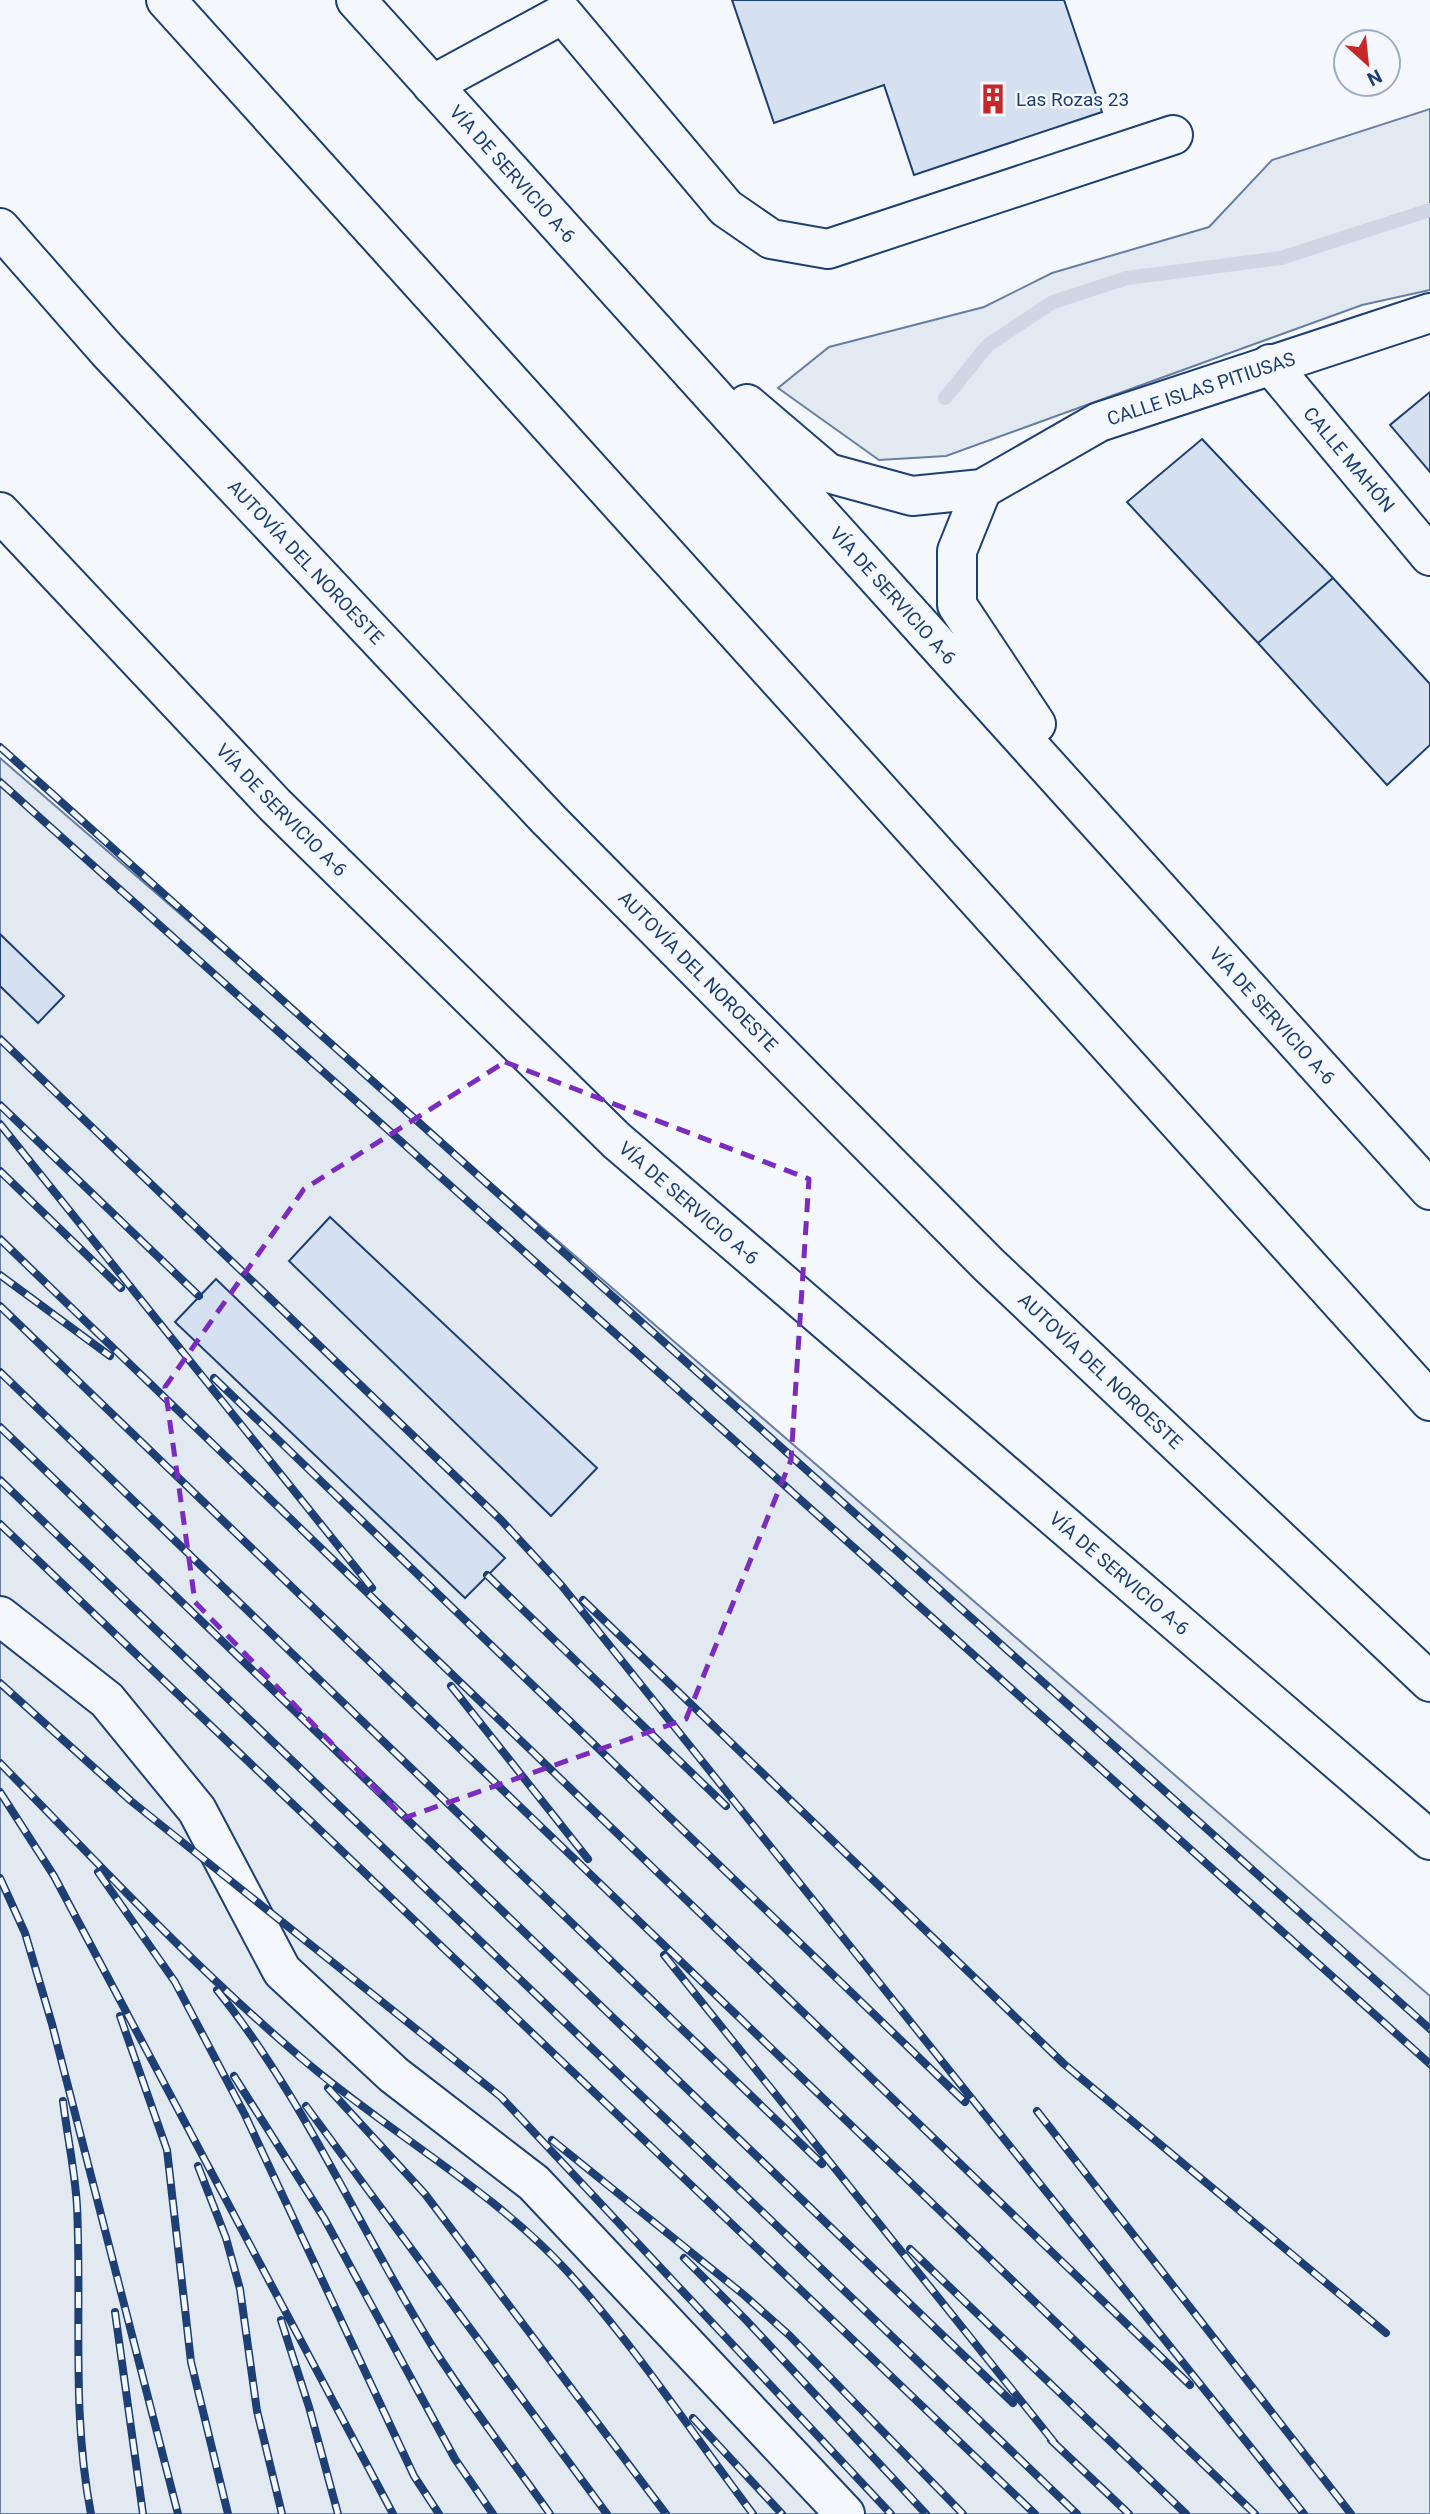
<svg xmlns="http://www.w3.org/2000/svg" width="1430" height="2514" font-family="Roboto,sans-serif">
<rect width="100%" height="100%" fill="#f4f7fb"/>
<!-- green -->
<path fill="#e3e9f0" stroke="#687fa3" stroke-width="2" d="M1430,109V290L1362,305L946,456L879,460L778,388L829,347L984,307L1052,273L1209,227L1272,160Z
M0,758L1430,1996V2514H0Z"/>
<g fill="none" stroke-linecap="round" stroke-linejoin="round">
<!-- stream -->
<path stroke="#cfd7e4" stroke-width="14" d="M945,398L988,345L1053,302L1127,278L1281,258L1430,210"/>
</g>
<!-- building -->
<path fill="#d5e0f0" stroke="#1d3f73" stroke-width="2" d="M732,0H1064L1102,112L914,175L884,85L774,123Z
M1430,392V472L1390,425Z
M1202,439L1333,578L1258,643L1127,502Z
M1333,578L1430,684V745L1387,785L1258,643Z
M0,934L64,996L38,1023L0,986Z
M330,1217L597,1468L551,1516L289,1261Z
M216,1279L505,1558L465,1598L175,1322Z"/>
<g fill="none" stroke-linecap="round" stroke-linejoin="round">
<!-- minor casing -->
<g stroke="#1d3f73" stroke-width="42">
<g id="minor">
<path id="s1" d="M356,0L1430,1190"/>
<path d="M432,85L563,14L726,208L771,239L828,249L1173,135"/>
<path id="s2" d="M1270,364L1430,556"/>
<path id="s3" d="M747,404L828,473L912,496L982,489L1099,422L1430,313"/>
<path d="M982,489L957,551V605L1036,724"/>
<path id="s4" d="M0,512L275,805L616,1140L1430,1840"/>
<path d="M0,1616L107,1700L197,1810L282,1971L394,2075L534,2183L845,2514"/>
</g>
</g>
<!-- highway casing -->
<g stroke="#1d3f73" stroke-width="42">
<g id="highway">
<path d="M166,0L1430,1401"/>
<path id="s5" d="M0,228L107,350L548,819L989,1265L1430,1682"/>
</g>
</g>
<!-- minor -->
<use href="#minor" stroke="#f4f7fb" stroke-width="38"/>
<!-- highway -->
<use href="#highway" stroke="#f4f7fb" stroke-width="38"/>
<!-- rail casing -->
<g stroke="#1d3f73" stroke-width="8">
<path id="rail" d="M0,747L1430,2029
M0,782L1430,2064
M0,1039L501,1520L562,1586L1304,2514
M0,1105L199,1296
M0,1124L372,1588
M0,1171L121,1288
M0,1239L1190,2385
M0,1275L110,1356
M0,1306L1255,2514
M0,1372L822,2164
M214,1378L965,2102
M0,1427L1013,2403
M0,1480L1077,2514
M0,1524L1035,2514
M487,1575L726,1806
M583,1600L1064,2064L1386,2333
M0,1683L131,1801L501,2097L891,2514
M451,1686L588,1859
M0,1763C97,1862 193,1966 299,2056C383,2129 492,2189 567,2271C635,2346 692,2433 753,2514
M0,1792L54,1876L393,2514
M98,1872L175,1982L245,2115L414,2476L439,2514
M0,1878L25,1933L52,2024L178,2514
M664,1955L1058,2447
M217,1990C305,2099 360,2231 434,2349C470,2405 511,2459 550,2514
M120,2016L167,2150L191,2362L228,2514
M234,2076L324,2218L455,2459L493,2514
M328,2088L425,2194L666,2514
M63,2101C67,2135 75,2171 77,2206C82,2309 71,2412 91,2514
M306,2106L607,2514
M1037,2111L1351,2514
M552,2140L744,2295L789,2335L963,2514
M198,2166L226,2238L240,2289L257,2411L282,2514
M910,2249L1186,2514
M684,2258L746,2320L926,2514
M115,2312L143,2514
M281,2320L309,2407L338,2514
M693,2418L782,2514
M1051,2440L1129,2514"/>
</g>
<!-- rail -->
<use href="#rail" stroke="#f4f7fb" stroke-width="5" stroke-dasharray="16" stroke-linecap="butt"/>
</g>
<!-- marked area -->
<path fill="none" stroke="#7b2cbf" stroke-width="5" stroke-dasharray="14 9" stroke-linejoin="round" d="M505,1062L809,1179L791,1460L686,1719L404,1818L195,1602L165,1387L304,1189Z"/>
<!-- icons -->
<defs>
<g id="building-bare" transform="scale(2.415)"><path d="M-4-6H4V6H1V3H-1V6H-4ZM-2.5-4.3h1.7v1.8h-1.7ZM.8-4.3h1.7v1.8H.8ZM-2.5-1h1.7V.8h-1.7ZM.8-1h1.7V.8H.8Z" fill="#c62828" stroke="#f4f7fb" stroke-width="2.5" paint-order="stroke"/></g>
</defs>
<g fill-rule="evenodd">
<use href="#building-bare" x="993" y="99"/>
</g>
<g text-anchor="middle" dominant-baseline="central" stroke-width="5" stroke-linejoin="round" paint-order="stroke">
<!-- poi labels -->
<g font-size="19" fill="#1d3f73" stroke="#f4f7fb" text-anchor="start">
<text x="1016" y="99">Las Rozas 23</text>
</g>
<!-- street labels -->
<g font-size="19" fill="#1d3f73" stroke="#f4f7fb">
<text stroke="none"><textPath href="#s1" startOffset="234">VÍA DE SERVICIO A-6</textPath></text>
<text stroke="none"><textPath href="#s3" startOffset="506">CALLE ISLAS PITIUSAS</textPath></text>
<text stroke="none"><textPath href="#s2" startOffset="124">CALLE MAHÓN</textPath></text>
<text stroke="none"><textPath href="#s5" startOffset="453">AUTOVÍA DEL NOROESTE</textPath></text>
<text stroke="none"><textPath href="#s1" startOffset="802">VÍA DE SERVICIO A-6</textPath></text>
<text stroke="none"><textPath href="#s4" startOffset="410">VÍA DE SERVICIO A-6</textPath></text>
<text stroke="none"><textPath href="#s5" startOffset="1020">AUTOVÍA DEL NOROESTE</textPath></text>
<text stroke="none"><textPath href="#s1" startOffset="1368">VÍA DE SERVICIO A-6</textPath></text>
<text stroke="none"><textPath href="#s4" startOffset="976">VÍA DE SERVICIO A-6</textPath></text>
<text stroke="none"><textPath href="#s5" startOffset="1587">AUTOVÍA DEL NOROESTE</textPath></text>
<text stroke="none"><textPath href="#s4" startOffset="1544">VÍA DE SERVICIO A-6</textPath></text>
</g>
</g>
<!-- north arrow -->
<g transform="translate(1367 63) rotate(153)"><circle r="33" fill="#f4f7fb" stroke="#9eadc5" stroke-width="2"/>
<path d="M0-5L12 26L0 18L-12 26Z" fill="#c62828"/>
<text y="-10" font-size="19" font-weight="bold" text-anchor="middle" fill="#1d3f73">N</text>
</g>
</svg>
